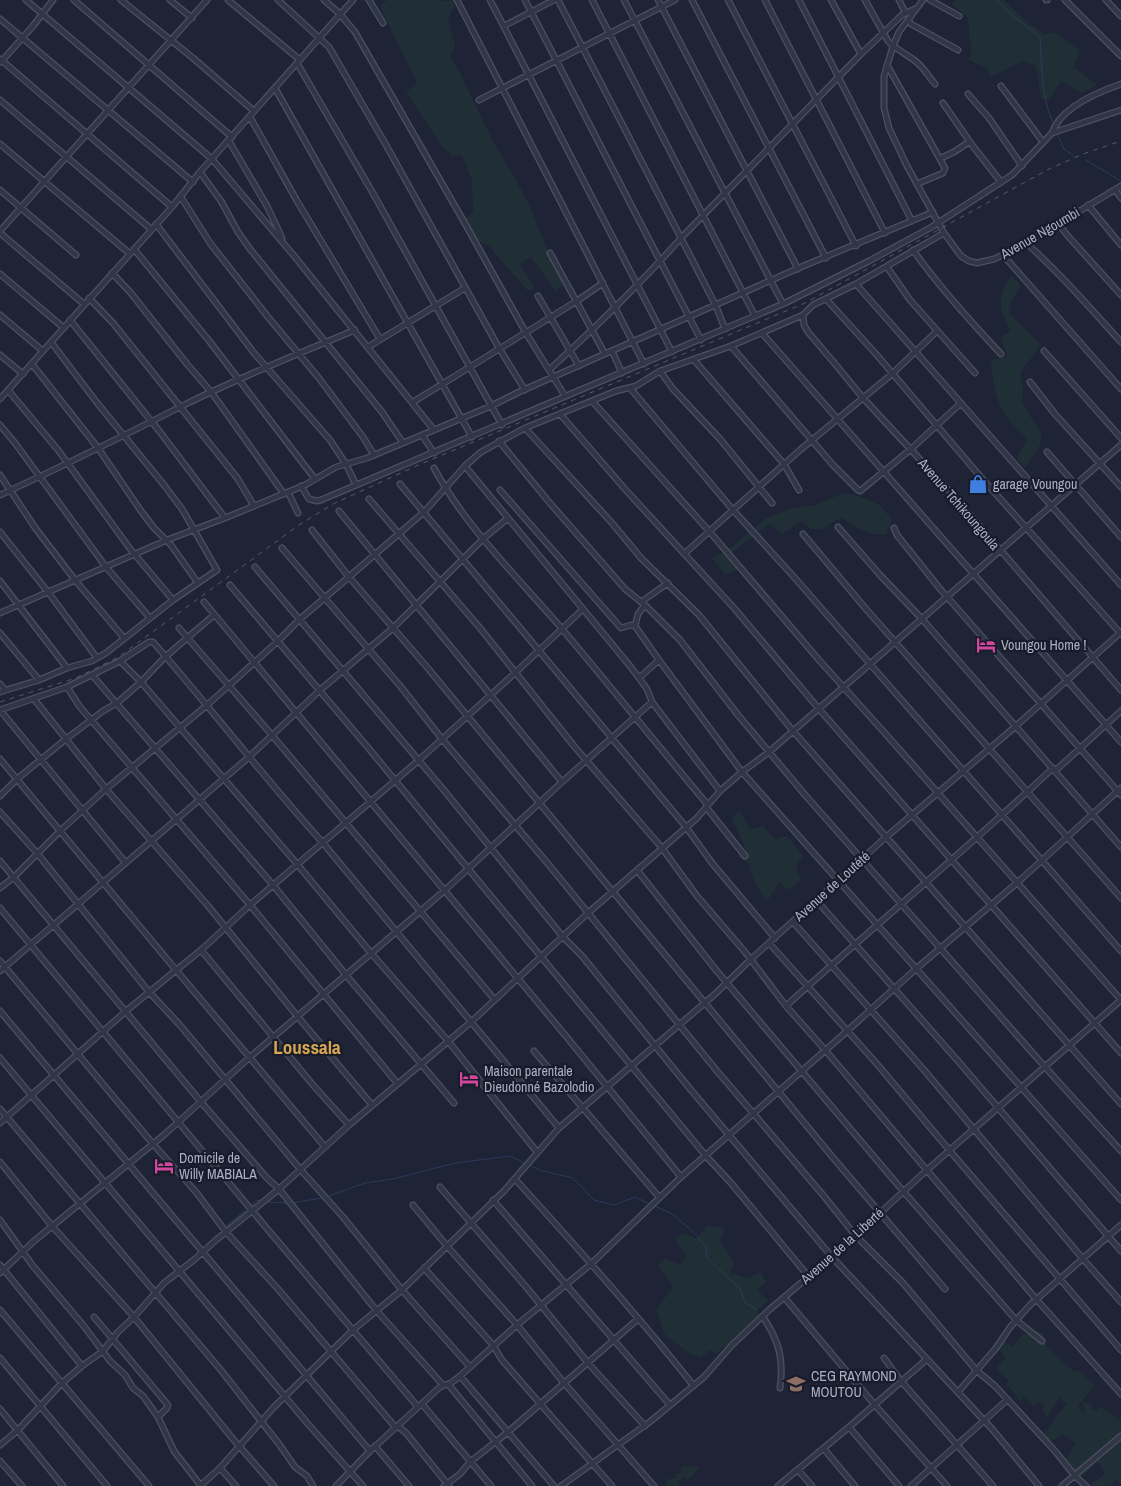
<svg xmlns="http://www.w3.org/2000/svg" width="1121" height="1486" font-family="'Archivo Narrow',sans-serif">
<rect width="100%" height="100%" fill="#1e2335"/>
<!-- green -->
<path fill="#202f36" d="M386,0H439L440,1L457,0L448,18L455,46L449,56L459,71L494,143L526,198L563,286L555,290L531,257L520,264L535,290H527L488,245L476,240L464,219L473,212L472,180L462,155L452,156L449,151L443,148L406,92L417,83L380,7Z
M955,0H1004L1026,21L1044,34L1053,32L1080,50L1074,67L1097,85L1082,93L1061,81L1049,100L1041,98L1036,66L1023,61L991,77L986,68L968,59L972,53L969,35L968,18L952,4Z
M1011,275L1021,286L1011,301L1010,314L1041,345L1020,373L1023,389L1022,403L1042,435L1040,445L1025,468L1017,459L1027,439C1020,431 1009,422 1004,413C995,399 992,376 991,360L1007,357L1001,337L1011,331C998,305 996,301 1011,275Z
M843,493L858,496L880,505L892,519L886,535C869,535 855,529 842,517L822,529H811L802,521L782,534L770,523L733,552L738,570L725,574L712,558L731,548L765,519L789,509L815,505Z
M739,810L750,829L763,826L775,840L787,836L803,856L796,866L801,880L789,890L779,883L767,901L754,882L749,864L737,856L746,850L732,819Z
M707,1226L725,1228L720,1242L734,1261L730,1273L749,1278L761,1272L766,1282L757,1290L768,1301L758,1309V1316L716,1354L709,1350L701,1358L689,1353L665,1335L656,1309L673,1287L658,1265L666,1258L680,1265L687,1256L675,1240L682,1233L696,1238Z
M1033,1330L1035,1332L1038,1331L1043,1333V1342L1066,1365L1074,1371L1081,1372L1095,1385L1078,1406L1083,1412L1085,1410L1082,1402L1093,1404L1091,1408L1096,1411L1100,1406L1121,1421V1484L1115,1480L1110,1486H1088L1105,1474L1099,1463L1097,1462L1079,1480L1076,1476L1077,1471L1073,1473L1069,1468L1071,1466L1069,1464L1068,1467L1062,1459L1065,1456L1067,1458L1076,1443L1062,1434L1048,1444L1042,1437L1058,1413L1067,1404L1060,1398L1047,1416L1042,1410L1045,1407L1040,1401L1034,1406L1024,1397L1019,1402L1017,1396L1006,1384L1009,1381L1000,1373L997,1368L1005,1358L1002,1354V1352L994,1347L1002,1339L1012,1347L1024,1333L1027,1335Z
M682,1466L699,1467L698,1470L687,1480L684,1477L678,1482L681,1486H666L668,1479H674L677,1473H681Z"/>
<g fill="none" stroke-linecap="round" stroke-linejoin="round">
<!-- stream -->
<path stroke="#2e395b" stroke-width="1" d="M997,0L1013,16L1040,37C1042,67 1041,98 1054,125
M1057,134L1064,149L1074,156
M1086,160L1121,181
M529,1165L543,1171L573,1178L594,1200L614,1205L635,1197L650,1204
M326,1197L365,1183L393,1179L455,1163L510,1156L525,1163
M267,1202L288,1203
M292,1203L322,1198
M251,1205L257,1200L260,1201
M653,1205L674,1215L695,1234L706,1247L707,1258L740,1289L746,1304L752,1306L757,1310
M227,1225L248,1208"/>
<!-- minor casing -->
<g stroke="#4c5061" stroke-width="7">
<path id="minor" d="M26,0L212,159L295,257L434,430
M74,0L232,137
M121,0L193,58L254,111
M170,0L192,18
M228,0L300,60
M278,0L329,47L386,145L499,348L525,390
M324,0L340,14L355,32L463,220L526,333L565,396
M369,0L383,23
M457,0L644,364
M490,0L672,352
M525,0L701,340
M558,0L681,238L716,306L725,329
M592,0L755,316
M624,0L783,304
M658,0L798,269
M692,0L826,258
M728,0L856,246
M765,0L885,233
M799,0L912,221
M831,0L861,54
M865,0L888,41C895,49 905,53 914,60C923,66 928,76 935,84
M899,0L905,12
M923,0L899,32L893,46L884,76V108L889,128L907,166L944,233L961,256L969,261L977,263L994,259L1018,248L1121,186
M930,0L959,16
M1046,0H1047
M1065,0L1121,56
M1106,0L1121,16
M0,19L193,182
M908,20L911,24L958,50
M504,26L554,0
M0,59L172,207
M1,62L33,26L53,0
M297,63L374,195L502,425
M887,65L945,168L943,173L917,184
M1001,86L1043,142
M275,88L472,437
M968,94L989,118L1022,166
M0,100L151,229
M479,100L675,0
M943,103L972,145L1001,182
M250,117L297,201L380,339
M1052,133C1060,108 1098,92 1121,84
M229,141L267,206L282,238
M0,144L129,253
M941,158L954,152L969,142
M200,172L221,201L238,232L250,249L382,412L403,443
M0,190L76,255
M1115,190L1121,198
M181,197L210,243L268,317L318,377L363,437L374,455
M1088,205L1121,245
M1058,223L1067,235L1121,295
M156,224L254,353L330,440L346,464L356,485
M0,231L207,0
M0,233L84,304
M1026,243C1060,273 1090,308 1121,342
M134,249L210,342L315,479
M913,250C939,287 970,321 1001,354
M550,253L605,354
M1003,255L1121,389
M887,267L910,300L975,373
M112,273L130,292L187,364L212,393L284,494
M0,274L64,328
M856,284L1121,585
M538,296L579,366
M89,298L113,323L238,479L254,506
M826,299L876,354L979,475L1121,634
M0,315L43,351
M803,315L804,325L808,332L836,365L863,398L953,495L1121,690
M70,320L160,432L225,518
M762,333L1121,742
M731,346L833,465L858,490L860,491L911,449L961,403
M368,347L465,288
M612,351L622,373
M1044,351L1121,438
M0,355L23,374
M694,360L784,464L799,490
M32,364L98,448L141,511L154,528L171,545L198,583
M549,370C595,328 640,284 681,238L861,54L902,15L915,9
M660,371L673,389L720,439L772,503
M1030,382L1055,414L1121,487
M630,388L733,510L794,577L1121,951
M8,390L58,450L131,550L173,600
M0,399L172,207L200,172L353,0
M592,401L709,531L819,660L883,731L1121,1000
M413,402L577,301L603,283
M560,414L624,488L734,608L819,709L1121,1053
M0,425L15,443L106,567L150,618
M525,428L612,523L641,558L699,615L793,731L1121,1104
M422,435L434,453
M499,441L549,502L625,589L645,605L680,640L738,715L806,796L1045,1067L1121,1151
M1047,452L1121,537
M465,466L630,666L647,689L652,702L720,791
M434,468C463,523 516,576 557,623C608,683 657,745 708,805
M0,475L36,529L75,580L124,638
M400,484L686,827L712,863L775,938
M301,486L309,499L317,501L321,500L783,304L869,261L930,228L1012,175L1052,133L1121,110
M500,490L621,628L631,625L635,626
M288,492L298,513
M0,495C62,467 123,436 184,405C240,377 298,354 355,330
M369,499L480,628L574,746L662,848L697,896L745,952L786,1006L826,1051L1036,1299L1121,1394
M339,511L562,782
M838,527L880,575L922,619L1121,847
M894,528L897,535L941,590L1121,795
M312,530L349,577L426,666L835,1160L945,1289
M0,532L48,592L97,658
M803,534L866,609L1121,898
M282,548L401,687L442,739L549,865L717,1071L823,1195L855,1235L903,1283L976,1370L995,1386L1055,1451L1075,1476L1086,1486
M684,554L800,450L892,374L937,331
M255,567L443,789L563,937L582,956L691,1090L832,1257L993,1430L1039,1486
M0,581L67,668
M230,585L365,744L706,1156L731,1183L809,1277
M204,602L565,1035L681,1177
M641,602L668,583
M645,605L638,614L635,626L659,660L742,772L1121,1200
M0,613L167,540L225,518L305,485L336,467L367,458L403,443L491,406L519,392L801,267L933,212
M179,628L271,734L495,1000
M0,633L39,680
M120,661L141,682L297,864L371,953L448,1041L537,1152
M92,675L273,885L346,975L454,1103
M639,678L659,660
M0,684L5,690
M67,687L80,707L250,905L397,1083
M0,692L39,680L67,668L92,661L106,653L173,600L217,570L182,509L164,485L98,404L51,342
M34,699L106,789L209,907L298,1017L372,1105
M0,710L67,687L120,661L149,642H153C211,708 264,778 323,843L559,1128
M0,710L125,862
M0,759L176,970L325,1147
M1055,771L1121,711
M0,796L17,779L66,739L103,711L117,703L141,682L165,657L214,615
M706,807L745,856
M0,812L37,853L149,992L179,1024L300,1169L343,1217L402,1290L470,1367
M0,861L201,1102L266,1177L279,1189L376,1310L443,1385
M637,870L716,970L903,1191L1016,1320L1042,1341
M0,888L14,877L61,830L106,789L206,706L277,642L299,620L424,512L465,466L481,452L525,428L616,391L636,386L660,371L731,346L803,315L813,305L856,284L944,233
M817,901L958,1061L1121,1251
M0,908L264,1225L418,1407
M793,922L924,1070L1083,1259L1121,1302
M769,943L877,1064L950,1151L1121,1350
M201,950L313,1085L349,1125
M0,961L153,1144L196,1192L226,1232L278,1289L396,1428
M0,971L249,757L319,691L393,628L484,538L508,518
M786,1006C874,926 966,850 1053,768
M0,1011L370,1451
M534,1051L659,1197
M0,1058L308,1424L363,1486
M0,1109L220,1369L279,1444L295,1467L307,1476L313,1486
M0,1123L126,1011L201,950L250,905L419,760L516,672L583,609
M0,1162L52,1226L134,1317L233,1439L274,1486
M515,1179C576,1246 637,1314 693,1385
M440,1187L527,1288L588,1363L645,1426
M493,1200L670,1405
M413,1205L447,1246L517,1325L564,1383L654,1486
M0,1220L33,1266L83,1325L110,1361L125,1375L133,1388L143,1396L158,1417L174,1451L201,1486
M0,1265L82,1366
M424,1268L493,1345L502,1360L612,1486
M0,1273L34,1241L165,1134L250,1057L444,891L562,782L652,702
M784,1297L874,1404L947,1486
M0,1310L149,1486
M94,1317L168,1405L167,1408L158,1417
M763,1317C779,1341 784,1359 780,1388
M0,1358L107,1486
M884,1358L901,1381L993,1486
M460,1376L554,1486
M448,1384L532,1486
M958,1392L996,1348L1011,1326L1030,1305L1121,1225
M422,1404L491,1486
M0,1409L63,1486
M398,1426L406,1433L449,1486
M849,1427L899,1486
M0,1445L18,1430L61,1384L82,1366L103,1351L118,1332L134,1317L164,1283L195,1259L216,1240L279,1189L349,1125L471,1022L588,913L697,818L720,791L742,772L769,752L1121,445
M375,1446L409,1486
M824,1449L855,1486
M0,1461L22,1486
M220,1468L236,1486
M798,1470L812,1486
M200,1486L220,1468L274,1407L354,1329L402,1290L504,1191L559,1128L714,995L750,960L885,838L1016,726L1121,632
M336,1486L370,1451L440,1387L451,1383L460,1376L517,1325L591,1264L681,1177L836,1041L917,968L1017,883L1121,788
M444,1486L460,1474L470,1462L508,1432L638,1319
M561,1486L651,1421L704,1377L732,1345L769,1310L832,1257L927,1170L1121,1000
M778,1486L849,1427L927,1359
M911,1486L1007,1400
M1062,1486L1121,1436"/>
</g>
<!-- minor -->
<use href="#minor" stroke="#313646" stroke-width="4.5"/>
<!-- rail -->
<path stroke="#53586d" stroke-width="1" stroke-dasharray="5 5" stroke-linecap="butt" d="M0,702L76,678L117,658L299,525L333,504L416,466L805,303L1049,169L1083,154L1121,141"/>
</g>
<!-- icons -->
<defs>
<g id="shop-bare" transform="scale(1.5)"><path d="M-5-2.5h2.3a2.7 3.5 0 0 1 5.4 0H5L5.5 6h-11ZM-1.5-2.5h3a1.5 2.3 0 0 0-3 0Z" fill="#3f7fe0" stroke="#171b2a" stroke-width="2.5" paint-order="stroke"/></g>
<g id="hotel-bare" transform="scale(1.5)"><path d="M-6-4.5h1.5V1H6V5H4.5V3h-9V5H-6ZM-4 0a1.8 1.8 0 1 1 3.6 0ZM.5 0V-2.5h3Q6-2.5 6 0Z" fill="#d1479c" stroke="#171b2a" stroke-width="2.5" paint-order="stroke"/></g>
<g id="school-bare" transform="scale(1.5)"><path d="M0-5L7-2L0 1L-7-2ZM-4 1L0 2.5L4 1V4Q0 6-4 4Z" fill="#8d6e63" stroke="#171b2a" stroke-width="2.5" paint-order="stroke"/></g>
</defs>
<g fill-rule="evenodd">
<use href="#shop-bare" x="978" y="484"/>
<use href="#hotel-bare" x="986" y="645"/>
<use href="#hotel-bare" x="469" y="1079"/>
<use href="#hotel-bare" x="164" y="1166"/>
<use href="#school-bare" x="796" y="1384"/>
</g>
<g text-anchor="middle" dominant-baseline="central" stroke-width="4.5" stroke-linejoin="round" paint-order="stroke">
<!-- street labels -->
<g font-size="14" fill="#aaafc4" stroke="#171b2a">
<text transform="translate(1040 233) rotate(-30)">Avenue Ngoumbi</text>
<text transform="translate(959 504) rotate(49)">Avenue Tchikoungoula</text>
<text transform="translate(832 886) rotate(-42)">Avenue de Loutété</text>
<text transform="translate(842 1246) rotate(-42)">Avenue de la Liberté</text>
</g>
<!-- poi labels -->
<g font-size="14" fill="#aaafc4" stroke="#171b2a" text-anchor="start">
<text x="993" y="484">garage Voungou</text>
<text x="1001" y="645">Voungou Home !</text>
<text x="484" y="1071">Maison parentale<tspan x="484" dy="16">Dieudonné Bazolodio</tspan></text>
<text x="179" y="1158">Domicile de<tspan x="179" dy="16">Willy MABIALA</tspan></text>
<text x="811" y="1376">CEG RAYMOND<tspan x="811" dy="16">MOUTOU</tspan></text>
</g>
<!-- district labels -->
<g font-size="19" font-weight="bold" fill="#d6a653" stroke="#171b2a">
<text x="307" y="1047">Loussala</text>
</g>
</g>
</svg>
